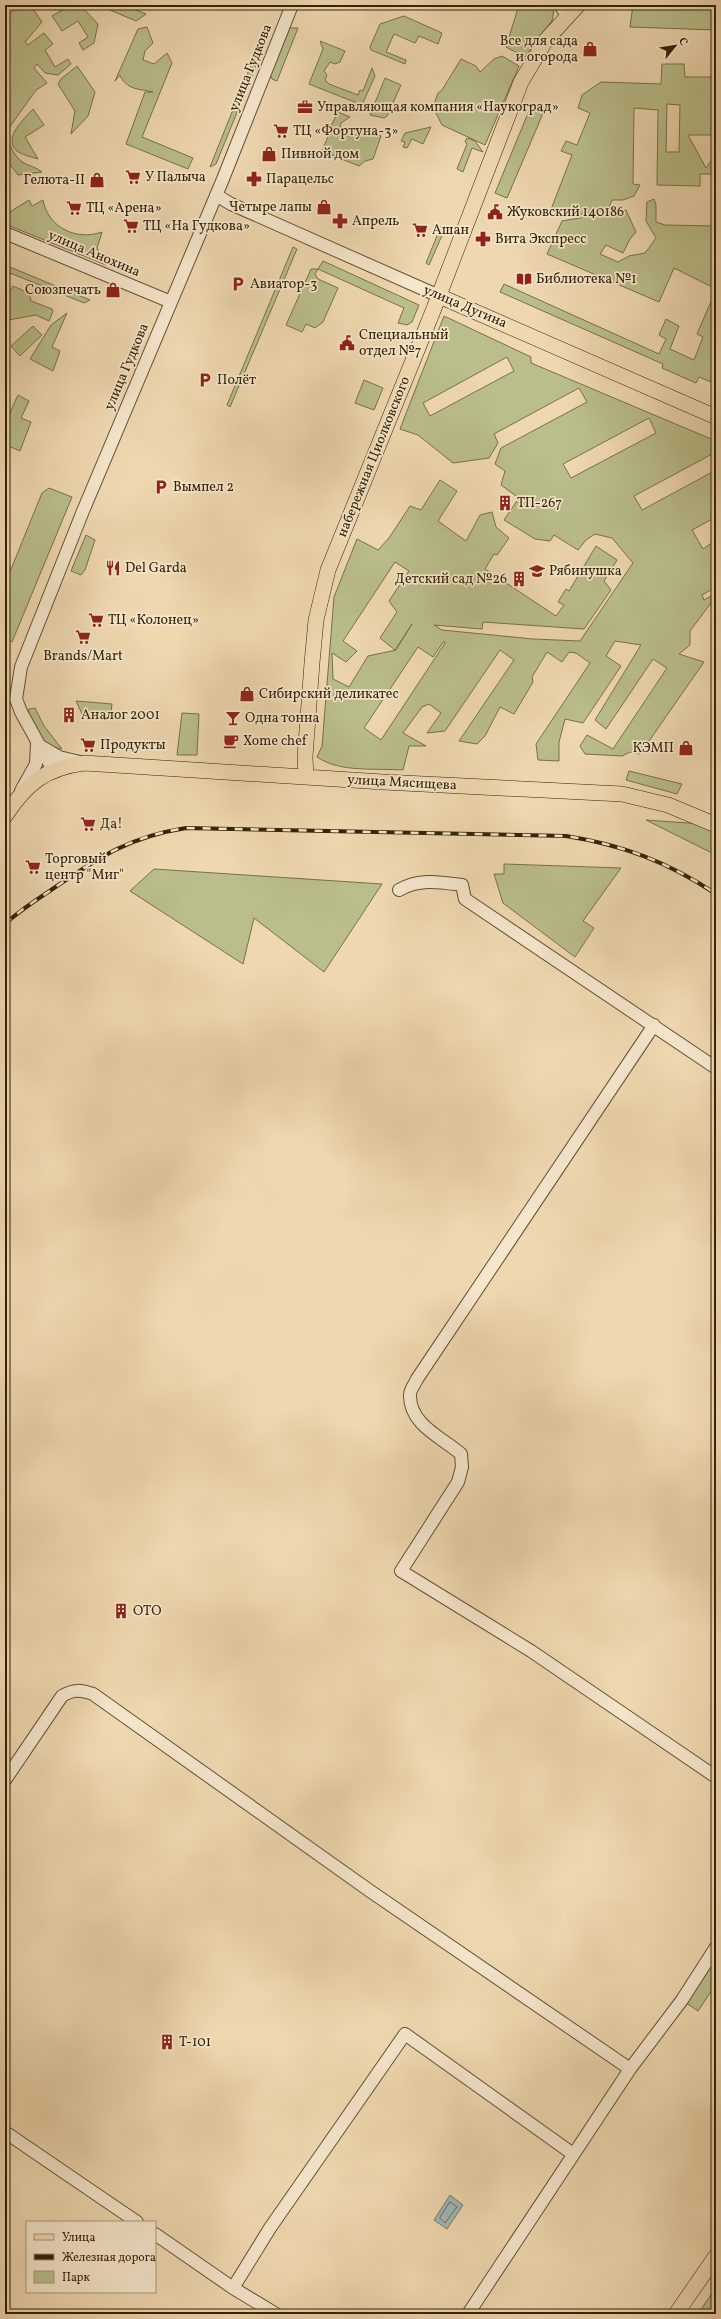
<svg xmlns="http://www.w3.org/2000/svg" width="721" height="2319" font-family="Vollkorn,serif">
<rect width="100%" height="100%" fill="#efd8b0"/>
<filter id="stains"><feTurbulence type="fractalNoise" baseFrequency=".005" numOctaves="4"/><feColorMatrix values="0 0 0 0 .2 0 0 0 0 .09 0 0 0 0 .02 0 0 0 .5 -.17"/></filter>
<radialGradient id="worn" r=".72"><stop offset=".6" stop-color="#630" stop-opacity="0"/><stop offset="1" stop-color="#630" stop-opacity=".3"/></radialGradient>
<!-- green -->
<path fill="#babe8b" stroke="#787048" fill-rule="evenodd" d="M21,5H30L42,22L25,42L28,45L44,33L53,44L45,50L55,67L68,59L71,64L58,75L45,73L37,64L34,68L47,83L36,90L9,128H6C7,140 12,154 22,162C29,166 36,167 42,172L18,175L5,158V17Z
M71,5H80L98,24L94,43L83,50L79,43L88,37L78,21L62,31L52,16Z
M107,5H124L146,14L136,21L110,10L111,7Z
M519,5H549L554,9L552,21L525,57L506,47Z
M633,5H716V30L630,27Z
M404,16L442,33L438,44L419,36L415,43L394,34L386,52L406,60L405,64L371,50L370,47L380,24Z
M147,27L153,43L145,51L143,60L154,64L167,53L172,63L142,137L193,158L188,169L126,144L145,92H153C140,89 126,90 120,75L115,81L138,29Z
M290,28H298L277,81L272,79L270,75Z
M320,41L345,51L340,62L335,64L330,62L324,71L327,75L325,80L329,84L358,95L360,90L363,91L372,68L375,76L362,105L309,84L323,49Z
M255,55L258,61L216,164L210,167Z
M502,56L519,66L485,145L442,125L433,107L438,93L442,90L461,59L476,66L480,72L494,59Z
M662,64H684L685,77H716V135H688L706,168L716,154V174H700V186L657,185L658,110L634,108L633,184L640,185L634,196L623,200H612L608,210L563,217L550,212L572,155L561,151L566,141L577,145L590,113L578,108L582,95L601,82L661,84ZM667,104L680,105L679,152H666Z
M77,66L95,92L88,116L71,134L75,111L58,84L61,79Z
M385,78L401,85L387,116L384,118L370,115Z
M531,106L544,111L507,198L495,193Z
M33,109L44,125L25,137L38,159C32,157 22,155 17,151C2,138 25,118 33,109Z
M338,112L350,117L341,123L340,129L333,130L330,128Z
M361,127L381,136L373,159L365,161L359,166L322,151L330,132L343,133L350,137L357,134Z
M431,127L423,144L412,139L407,148L403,147L405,142L401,141L405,133Z
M467,138L475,141L483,152L472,148L463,172L457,169L467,144L465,142Z
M654,199L656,205V222L665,225L716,226V289L674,268L659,302L547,254L562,221L626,210L636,232L630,239L623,253L606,245L600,254L618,262L629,256L645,253L656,238L646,221L647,202Z
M29,200L32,206L43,200C48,228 77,241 102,232L97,248L106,265L5,224V215Z
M441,226L444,231L429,265L426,263Z
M293,247L297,249L230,407L227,405Z
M323,261L419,305L412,322L407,325L398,323L404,308L318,269L315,274L318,279L338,288L323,322L315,328L306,324L302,332L286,325L311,269H318Z
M5,265L90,300L84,303L5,271Z
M504,284L659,354L666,339L659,335L666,319L679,326L670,349L694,360L703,337L697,334L716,290V384L699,377L696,383L662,368L663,364L500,292Z
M13,286L29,293L31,301L52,309L53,311L49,321L36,315L8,320L5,318V294L8,295Z
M67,313L52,347L60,351L53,371L30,359L51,325Z
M444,316L531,357V363L716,441V452L634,496L642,510L716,470V517L692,530L703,549L716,540V587L702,595L704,600L711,596V603L690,631V645L679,654L704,662L640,754L630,752L622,756L585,754L580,746L587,735L613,749L667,668L653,659L606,729L595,720L641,645L615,641L606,656L621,666L583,723L565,719L559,742V761L538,760L536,744L590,663L576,653L569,652L562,662L547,652L532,677L533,682L514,714L500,707L485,736L477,744L459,741L514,660L500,650L445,731L427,733L441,713L429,704L422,707L403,733L426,746H409L403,770C376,768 340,773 317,757L322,746L334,597L357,539L378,550L389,538L410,506L421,510L440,480L457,491L438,521L466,541L480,515L492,512L496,527L509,538L497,555L494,554L485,569L556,616L564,605L558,602L566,589L569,591L596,546L617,560L604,581L611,590L584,629L483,622L482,629L434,625L442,630L533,639L580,641L633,563L612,538L595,534L586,540L578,550L554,535L550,541L535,539L504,520L519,498L501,485L505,471L495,464L501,448L587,402L579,388L494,434L498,443L489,458L453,463L418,435L400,429ZM507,357L514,371L430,416L423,403ZM649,418L656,433L571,478L563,464ZM395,562L409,571L389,601L397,612L380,638L395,650L412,624L396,650L368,656L349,687L333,679L332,653L346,662L357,651L343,641ZM444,641L445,643L381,740L364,728L418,647L433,657Z
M33,326L42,335L20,356L11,346Z
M364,380L383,388L374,410L355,403Z
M18,395L29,401L21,418L31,422L20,451L8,446C3,427 10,412 18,395Z
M49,488L72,497L12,642L5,639V584L42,493Z
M86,535L95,540L85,570L81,575L71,571Z
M76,701L112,704L111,712H100L99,718L83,716Z
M35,708L44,726L62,749C42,747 37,729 28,714L29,709Z
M182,713L199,714L197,755H177Z
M629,771L682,784L677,794L626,780Z
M646,820L716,825V855Z
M504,864L621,868L583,921L594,928L575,957L503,903L494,874H504Z
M154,869L382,884L324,972L254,918L243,964L130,891Z
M716,1947V1984L698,2011L682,2000Z
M716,2287V2314H698Z"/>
<!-- water -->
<path fill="#9fb7b7" stroke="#757b70" d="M450,2195L463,2205L447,2229L434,2220Z"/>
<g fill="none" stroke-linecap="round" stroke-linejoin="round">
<!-- shore -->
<path stroke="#6a6c5e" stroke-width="1" d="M450,2202L457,2207L445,2223L440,2218Z"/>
<!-- minor casing -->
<g stroke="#645030" stroke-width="14">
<path id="minor" d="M560,5L567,15
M216,195L231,204L439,296
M5,233L171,302
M42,747L59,757L80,762
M53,770L21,712L16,699L21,667L83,511L223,179L292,5
M21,791L36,764L37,743
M399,890C419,878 440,882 462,885L465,899L716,1068
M654,1025L417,1379C415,1384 409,1391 410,1396C410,1425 443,1438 461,1454L462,1467L458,1482L401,1571L531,1651L716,1777
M5,1780L62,1696C74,1689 80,1690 93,1694L370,1891L630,2069L468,2314
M630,2069L682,2000L716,1947
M5,2132L137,2222
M155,2234L233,2288L276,2314
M233,2288L270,2228L405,2034L573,2154"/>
</g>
<!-- major casing -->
<g stroke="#352205" stroke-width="16">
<path id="major" d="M439,296L716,417
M306,777L305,757L312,663L316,620L328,570L433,311L521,82L546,40L578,5
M5,816C26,784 45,768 84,763L383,782L622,794L668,805L716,825
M676,2314L716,2256"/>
</g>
<!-- minor -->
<use href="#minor" stroke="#f5e6cc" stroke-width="12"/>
<!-- major -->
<use href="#major" stroke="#efd8b0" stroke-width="15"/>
<!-- rail casing -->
<g stroke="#352205" stroke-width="4">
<path id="rail" d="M5,924C20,910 38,899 54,888C101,856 129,837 186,828L566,836C623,845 668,862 716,894"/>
</g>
<!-- rail -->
<use href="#rail" stroke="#f5e6cc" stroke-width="2.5" stroke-dasharray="8" stroke-linecap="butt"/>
</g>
<!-- icons -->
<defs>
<g id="shop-bare" transform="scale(1.2)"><path d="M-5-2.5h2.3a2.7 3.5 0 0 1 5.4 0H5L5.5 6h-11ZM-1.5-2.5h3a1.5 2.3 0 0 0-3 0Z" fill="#8f2418" stroke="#f5e6cc" stroke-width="2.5" paint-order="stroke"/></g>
<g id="office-bare" transform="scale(1.2)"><path d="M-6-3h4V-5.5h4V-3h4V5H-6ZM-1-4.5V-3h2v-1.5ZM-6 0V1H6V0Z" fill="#8f2418" stroke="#f5e6cc" stroke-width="2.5" paint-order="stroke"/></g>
<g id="supermarket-bare" transform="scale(1.2)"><path d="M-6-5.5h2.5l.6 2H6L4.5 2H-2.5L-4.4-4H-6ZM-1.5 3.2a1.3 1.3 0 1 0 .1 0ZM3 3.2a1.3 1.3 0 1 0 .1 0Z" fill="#8f2418" stroke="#f5e6cc" stroke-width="2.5" paint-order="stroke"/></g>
<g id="pharmacy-bare" transform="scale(1.2)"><path d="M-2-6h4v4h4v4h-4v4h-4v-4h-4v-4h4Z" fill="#8f2418" stroke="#f5e6cc" stroke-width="2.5" paint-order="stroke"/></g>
<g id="civic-bare" transform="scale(1.2)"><path d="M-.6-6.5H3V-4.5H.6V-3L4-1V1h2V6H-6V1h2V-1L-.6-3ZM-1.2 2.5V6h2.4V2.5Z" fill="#8f2418" stroke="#f5e6cc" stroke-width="2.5" paint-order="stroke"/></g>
<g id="library-bare" transform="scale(1.2)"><path d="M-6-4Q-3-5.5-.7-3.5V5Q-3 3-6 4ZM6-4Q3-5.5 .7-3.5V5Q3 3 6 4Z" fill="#8f2418" stroke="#f5e6cc" stroke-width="2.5" paint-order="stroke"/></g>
<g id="parking-bare" transform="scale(1.2)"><path d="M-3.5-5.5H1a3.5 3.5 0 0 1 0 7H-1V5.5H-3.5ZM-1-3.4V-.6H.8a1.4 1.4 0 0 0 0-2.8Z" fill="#8f2418" stroke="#f5e6cc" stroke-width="2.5" paint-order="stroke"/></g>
<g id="building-bare" transform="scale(1.2)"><path d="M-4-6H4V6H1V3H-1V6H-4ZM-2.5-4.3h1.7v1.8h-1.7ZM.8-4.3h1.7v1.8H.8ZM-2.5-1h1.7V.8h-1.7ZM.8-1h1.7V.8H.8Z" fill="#8f2418" stroke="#f5e6cc" stroke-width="2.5" paint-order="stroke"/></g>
<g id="restaurant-bare" transform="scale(1.2)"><path d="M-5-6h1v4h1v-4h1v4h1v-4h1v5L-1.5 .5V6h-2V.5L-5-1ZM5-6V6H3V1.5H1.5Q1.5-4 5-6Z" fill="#8f2418" stroke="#f5e6cc" stroke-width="2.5" paint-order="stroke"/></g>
<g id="school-bare" transform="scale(1.2)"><path d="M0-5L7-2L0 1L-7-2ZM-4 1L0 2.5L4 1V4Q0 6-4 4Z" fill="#8f2418" stroke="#f5e6cc" stroke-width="2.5" paint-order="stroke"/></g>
<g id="bar-bare" transform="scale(1.2)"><path d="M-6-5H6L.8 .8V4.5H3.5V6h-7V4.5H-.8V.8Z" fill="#8f2418" stroke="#f5e6cc" stroke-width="2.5" paint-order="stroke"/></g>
<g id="cafe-bare" transform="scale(1.2)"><path d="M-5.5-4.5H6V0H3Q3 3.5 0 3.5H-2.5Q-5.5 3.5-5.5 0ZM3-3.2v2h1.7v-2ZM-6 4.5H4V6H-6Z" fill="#8f2418" stroke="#f5e6cc" stroke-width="2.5" paint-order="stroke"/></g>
</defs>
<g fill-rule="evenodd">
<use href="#shop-bare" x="590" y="49"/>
<use href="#office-bare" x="305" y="107"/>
<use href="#supermarket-bare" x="281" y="131"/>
<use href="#shop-bare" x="269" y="154"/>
<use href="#supermarket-bare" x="133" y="177"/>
<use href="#pharmacy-bare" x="254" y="179"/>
<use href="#shop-bare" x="97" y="180"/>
<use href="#shop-bare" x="324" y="207"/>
<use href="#supermarket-bare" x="74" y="208"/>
<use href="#civic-bare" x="495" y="212"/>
<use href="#pharmacy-bare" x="340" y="221"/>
<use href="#supermarket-bare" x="131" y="226"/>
<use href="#supermarket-bare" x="420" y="230"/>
<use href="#pharmacy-bare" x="483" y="239"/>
<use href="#library-bare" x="524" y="279"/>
<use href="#parking-bare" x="238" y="284"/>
<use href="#shop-bare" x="113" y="290"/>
<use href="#civic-bare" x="347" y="343"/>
<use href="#parking-bare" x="205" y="380"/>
<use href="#parking-bare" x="161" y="487"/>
<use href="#building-bare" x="505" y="503"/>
<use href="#restaurant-bare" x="113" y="568"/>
<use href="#school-bare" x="537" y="571"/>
<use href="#building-bare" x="519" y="579"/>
<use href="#supermarket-bare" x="96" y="620"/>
<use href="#supermarket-bare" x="83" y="637"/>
<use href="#shop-bare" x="247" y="694"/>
<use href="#building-bare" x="69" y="715"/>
<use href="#bar-bare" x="233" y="718"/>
<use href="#cafe-bare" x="231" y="741"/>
<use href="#supermarket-bare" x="88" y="745"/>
<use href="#shop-bare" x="686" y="748"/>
<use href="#supermarket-bare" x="88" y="824"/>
<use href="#supermarket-bare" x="33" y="867"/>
<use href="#building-bare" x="121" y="1611"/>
<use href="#building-bare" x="167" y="2042"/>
</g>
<g text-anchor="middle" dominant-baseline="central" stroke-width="3.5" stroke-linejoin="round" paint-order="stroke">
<!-- poi labels -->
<g font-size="14" fill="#352205" stroke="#f5e6cc" text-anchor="start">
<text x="578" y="41" text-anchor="end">Все для сада<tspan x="578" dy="16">и огорода</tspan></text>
<text x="317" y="107">Управляющая компания «Наукоград»</text>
<text x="293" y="131">ТЦ «Фортуна-3»</text>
<text x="281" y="154">Пивной дом</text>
<text x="145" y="177">У Палыча</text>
<text x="266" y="179">Парацельс</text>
<text x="85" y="180" text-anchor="end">Гелюта-II</text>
<text x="312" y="207" text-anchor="end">Четыре лапы</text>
<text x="86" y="208">ТЦ «Арена»</text>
<text x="507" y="212">Жуковский 140186</text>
<text x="352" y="221">Апрель</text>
<text x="143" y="226">ТЦ «На Гудкова»</text>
<text x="432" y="230">Ашан</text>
<text x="495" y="239">Вита Экспресс</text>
<text x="536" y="279">Библиотека №1</text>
<text x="250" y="284">Авиатор-3</text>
<text x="101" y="290" text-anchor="end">Союзпечать</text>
<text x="359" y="335">Специальный<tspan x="359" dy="16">отдел №7</tspan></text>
<text x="217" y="380">Полёт</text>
<text x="173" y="487">Вымпел 2</text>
<text x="517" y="503">ТП-267</text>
<text x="125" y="568">Del Garda</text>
<text x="549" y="571">Рябинушка</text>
<text x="507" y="579" text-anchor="end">Детский сад №26</text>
<text x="108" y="620">ТЦ «Колонец»</text>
<text x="83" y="656" text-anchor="middle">Brands/Mart</text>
<text x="259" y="694">Сибирский деликатес</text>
<text x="81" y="715">Аналог 2001</text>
<text x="245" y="718">Одна тонна</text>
<text x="243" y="741">Xome chef</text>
<text x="100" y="745">Продукты</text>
<text x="674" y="748" text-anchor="end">КЭМП</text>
<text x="100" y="824">Да!</text>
<text x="45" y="859">Торговый<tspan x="45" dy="16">центр "Миг"</tspan></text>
<text x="133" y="1611">ОТО</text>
<text x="179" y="2042">Т-101</text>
</g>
<!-- street labels -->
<g font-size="14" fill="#352205" stroke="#f5e6cc">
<text transform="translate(251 68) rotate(-68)">улица Гудкова</text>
<text transform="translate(94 254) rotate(23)">улица Анохина</text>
<text transform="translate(465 307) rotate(23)">улица Дугина</text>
<text transform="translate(127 367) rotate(-67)">улица Гудкова</text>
<text transform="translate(374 457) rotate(-68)">набережная Циолковского</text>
<text transform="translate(402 783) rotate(3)">улица Мясищева</text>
</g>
</g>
<!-- margin -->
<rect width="721" height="2319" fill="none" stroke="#efd8b0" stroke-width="20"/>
<rect x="6" y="6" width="709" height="2307" fill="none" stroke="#352205" stroke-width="2"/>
<rect x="10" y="10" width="701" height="2299" fill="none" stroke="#352205"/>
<!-- legend -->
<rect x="26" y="2221" width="130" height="72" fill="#f5e6cc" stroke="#a8987c"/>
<rect x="34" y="2234" width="20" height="6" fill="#efd8b0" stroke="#a8987c"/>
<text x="62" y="2241" font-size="12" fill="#352205">Улица</text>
<rect x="34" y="2254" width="20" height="6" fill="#352205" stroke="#a8987c"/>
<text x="62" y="2261" font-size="12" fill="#352205">Железная дорога</text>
<rect x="34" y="2271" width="20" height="12" fill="#babe8b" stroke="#a8987c"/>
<text x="62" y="2281" font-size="12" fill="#352205">Парк</text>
<!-- north arrow -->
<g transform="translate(675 46) rotate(60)" stroke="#f5e6cc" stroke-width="3" paint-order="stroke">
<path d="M0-3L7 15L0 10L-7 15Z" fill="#352205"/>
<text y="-6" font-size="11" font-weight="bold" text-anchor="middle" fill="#352205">С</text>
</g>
<rect width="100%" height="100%" filter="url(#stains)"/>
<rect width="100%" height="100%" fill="url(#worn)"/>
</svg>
